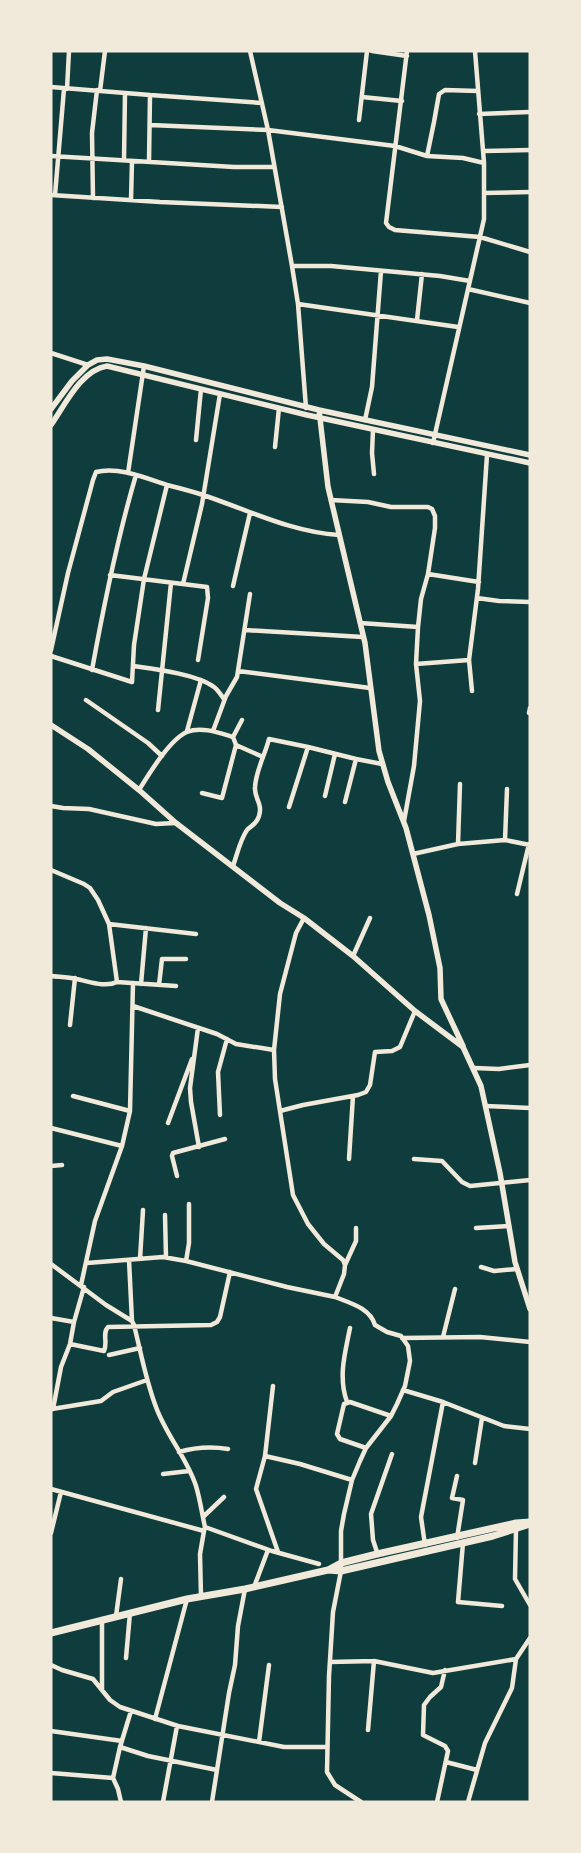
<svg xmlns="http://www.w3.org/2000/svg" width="581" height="1853" font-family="'Source Sans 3',sans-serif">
<rect width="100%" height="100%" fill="#0f3d3e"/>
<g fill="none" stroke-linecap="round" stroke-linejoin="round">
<!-- minor -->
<path stroke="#f1e9da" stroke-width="4.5" d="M250,51L268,130L292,266L298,304L306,408
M372,51L407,56
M407,51L386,223L389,227L395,230L480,237L530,252
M51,87L150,95L149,162
M67,89L69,51
M100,91L105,51
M150,95L262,103
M362,97L402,101
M479,114L530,112
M359,120L367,51
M150,125L268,130L395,146L427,156L463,158L484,163
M483,151L530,150
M51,156L234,167H274
M427,156L434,122L439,94L445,90L478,91
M124,160L125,93
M484,193L530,192
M51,195L160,202L282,207
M55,195L64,89
M93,198L92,133L97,90
M131,200L132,161
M292,266H331L440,276L470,281
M468,289L530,303
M298,304L458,327
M417,320L422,274
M51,353L88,365
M365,420L372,387L381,271
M373,430L372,453L374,474
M196,440L201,389
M433,443L484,219V163L475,51
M275,447L279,408
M128,473L144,366
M331,500L368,502L391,507H428L432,509L435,516V528L428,574L421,599L418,627L416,664L420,701L414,766L404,821
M428,574L479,582
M110,575L207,587L208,598L198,660
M183,584L202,504L220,394
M233,586L250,513
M477,598L499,601L530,602
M360,623L418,627
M245,630L363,637
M51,650L68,573L93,480L96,472C118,466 146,478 167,485C179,488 191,491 203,495C248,510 291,532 339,535
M51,656L132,682L134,645L144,579L167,485
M416,664L469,660
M133,666C154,669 197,674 214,687C218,690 221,695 224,699
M92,670C104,604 117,539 136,475
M238,671L370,688
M472,691L469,660L478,589L487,455
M86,700L148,743L162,756
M158,710L171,583
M529,713L530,708
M187,731L201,680
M213,731L226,696L237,677L250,594
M236,745L263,757
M139,790C149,774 170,739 187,732C201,726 220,733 233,737
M202,793L222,798L236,745L233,737L242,720
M325,796L335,754
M345,802L356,759
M51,806L63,808L89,809L156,824L175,823
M289,807L308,747
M505,840L507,789
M458,844L460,784
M413,854L458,844L505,840L530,845
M233,866C237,855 240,840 247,830C252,825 256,825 259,816C263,803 254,799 255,787C256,770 265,755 269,739L308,747L356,759L382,764
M51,870L84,884L90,888L98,900L109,924L117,982
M517,894L529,844
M304,918L296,933L280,994L274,1050L275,1079L293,1195L308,1224L324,1244L343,1260L345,1265L344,1274L335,1297C350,1303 370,1308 375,1325L387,1332L401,1336L408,1346L410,1361L405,1386L397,1404L391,1416L366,1448L360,1461L352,1480L344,1514L341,1531V1571L333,1612L329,1676L327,1772L335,1785L361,1802
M109,924L196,934
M353,956L370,918
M51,976C59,977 68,977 76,979C88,981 105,988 117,982L176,986
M141,984L146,928
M159,985L162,959H186
M133,1006L217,1034L236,1044L274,1050
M70,1025L75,978
M198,1028L190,1088L191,1102L199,1147
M474,1068L499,1069L530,1065
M73,1096L130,1111
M485,1106L530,1108
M280,1111L303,1105L358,1095L366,1092L370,1085L375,1052L392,1051L400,1047L415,1011
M220,1115L218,1072L227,1039
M168,1123L192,1059
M51,1128L122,1146
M349,1159L353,1096
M414,1159L442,1161L462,1182L470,1186L530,1180
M51,1166L62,1165
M177,1176L172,1156L173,1153L225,1139
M165,1215L166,1257
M476,1228L509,1226
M140,1259L143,1210
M129,1260L132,1321
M186,1261L189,1243V1204
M87,1263L163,1257L186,1261L287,1287L335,1297
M51,1264L106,1305L132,1321L134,1325C141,1353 146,1381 156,1407C166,1435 187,1458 196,1486C200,1499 202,1514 205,1527L272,1551L319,1564
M345,1265L356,1241V1228
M481,1267L494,1271L517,1269
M81,1285L95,1221L122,1146L130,1111L133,983
M51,1318L74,1322
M443,1337L455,1289
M402,1338L480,1337L530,1342
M70,1344L104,1351C108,1343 102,1333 108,1327L211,1325L217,1322L220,1317L230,1272
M109,1355L140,1348
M273,1386L265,1456L256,1489L278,1552
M403,1390L443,1402L504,1426L530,1429
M347,1402C338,1377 345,1353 350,1328
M52,1409L101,1401L113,1392L147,1380
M53,1409L61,1367L70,1344L74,1322L84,1287
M366,1448L340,1439L337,1434L344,1404L350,1402L391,1416
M179,1452C196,1447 210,1446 228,1449
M265,1456L300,1464L352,1480
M475,1463L482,1418
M163,1474L189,1471
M457,1476L452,1498L463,1500L457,1538
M51,1489L204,1531L205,1527
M203,1517L224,1497
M516,1529L515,1579L530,1605
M51,1533L61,1492
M463,1543L458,1602L502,1606
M425,1545L421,1517L443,1402
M378,1555L373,1540L371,1514L392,1454
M254,1587L268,1550
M201,1596L200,1554L204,1531
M116,1616L121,1579
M126,1658L130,1613
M330,1662L374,1661L433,1673L516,1659
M51,1665L62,1670L93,1679L110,1700L120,1707L178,1726L284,1747H326
M102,1690V1619
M155,1719L187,1599
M368,1730L374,1661
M51,1731L122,1741
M259,1742L269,1665
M120,1747L148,1756L217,1770
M446,1762L477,1770
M51,1773L113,1778L120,1747L131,1711
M113,1778L118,1789L121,1802
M163,1802L177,1726
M212,1802L229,1693L235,1665L238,1626L245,1589
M437,1802L448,1751L445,1746L423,1735L424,1705L430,1697L441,1687L445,1670
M468,1802L485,1743L512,1688L516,1659L530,1638"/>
<!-- tertiary -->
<path stroke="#f1e9da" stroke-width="5.5" d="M51,409L72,381L88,365L97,360L107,359L144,366L319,410L530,455
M319,410L328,487L365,643L379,751L388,782L406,828L429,915L440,968L441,999L463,1046
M51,425C65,405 81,370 107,366L307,415L530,463
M51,725L88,749L139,790L176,823L280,903L304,918L353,956L415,1011L463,1047L481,1086L500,1173L515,1262L530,1309"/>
<!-- primary -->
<path stroke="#f1e9da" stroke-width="7" d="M328,1570L341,1571L493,1536L527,1525
M51,1633L187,1599L245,1589L328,1570L341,1563L377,1554L516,1523L530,1522"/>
</g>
<!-- border -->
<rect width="581" height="1853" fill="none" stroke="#f1e9da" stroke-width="105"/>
</svg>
